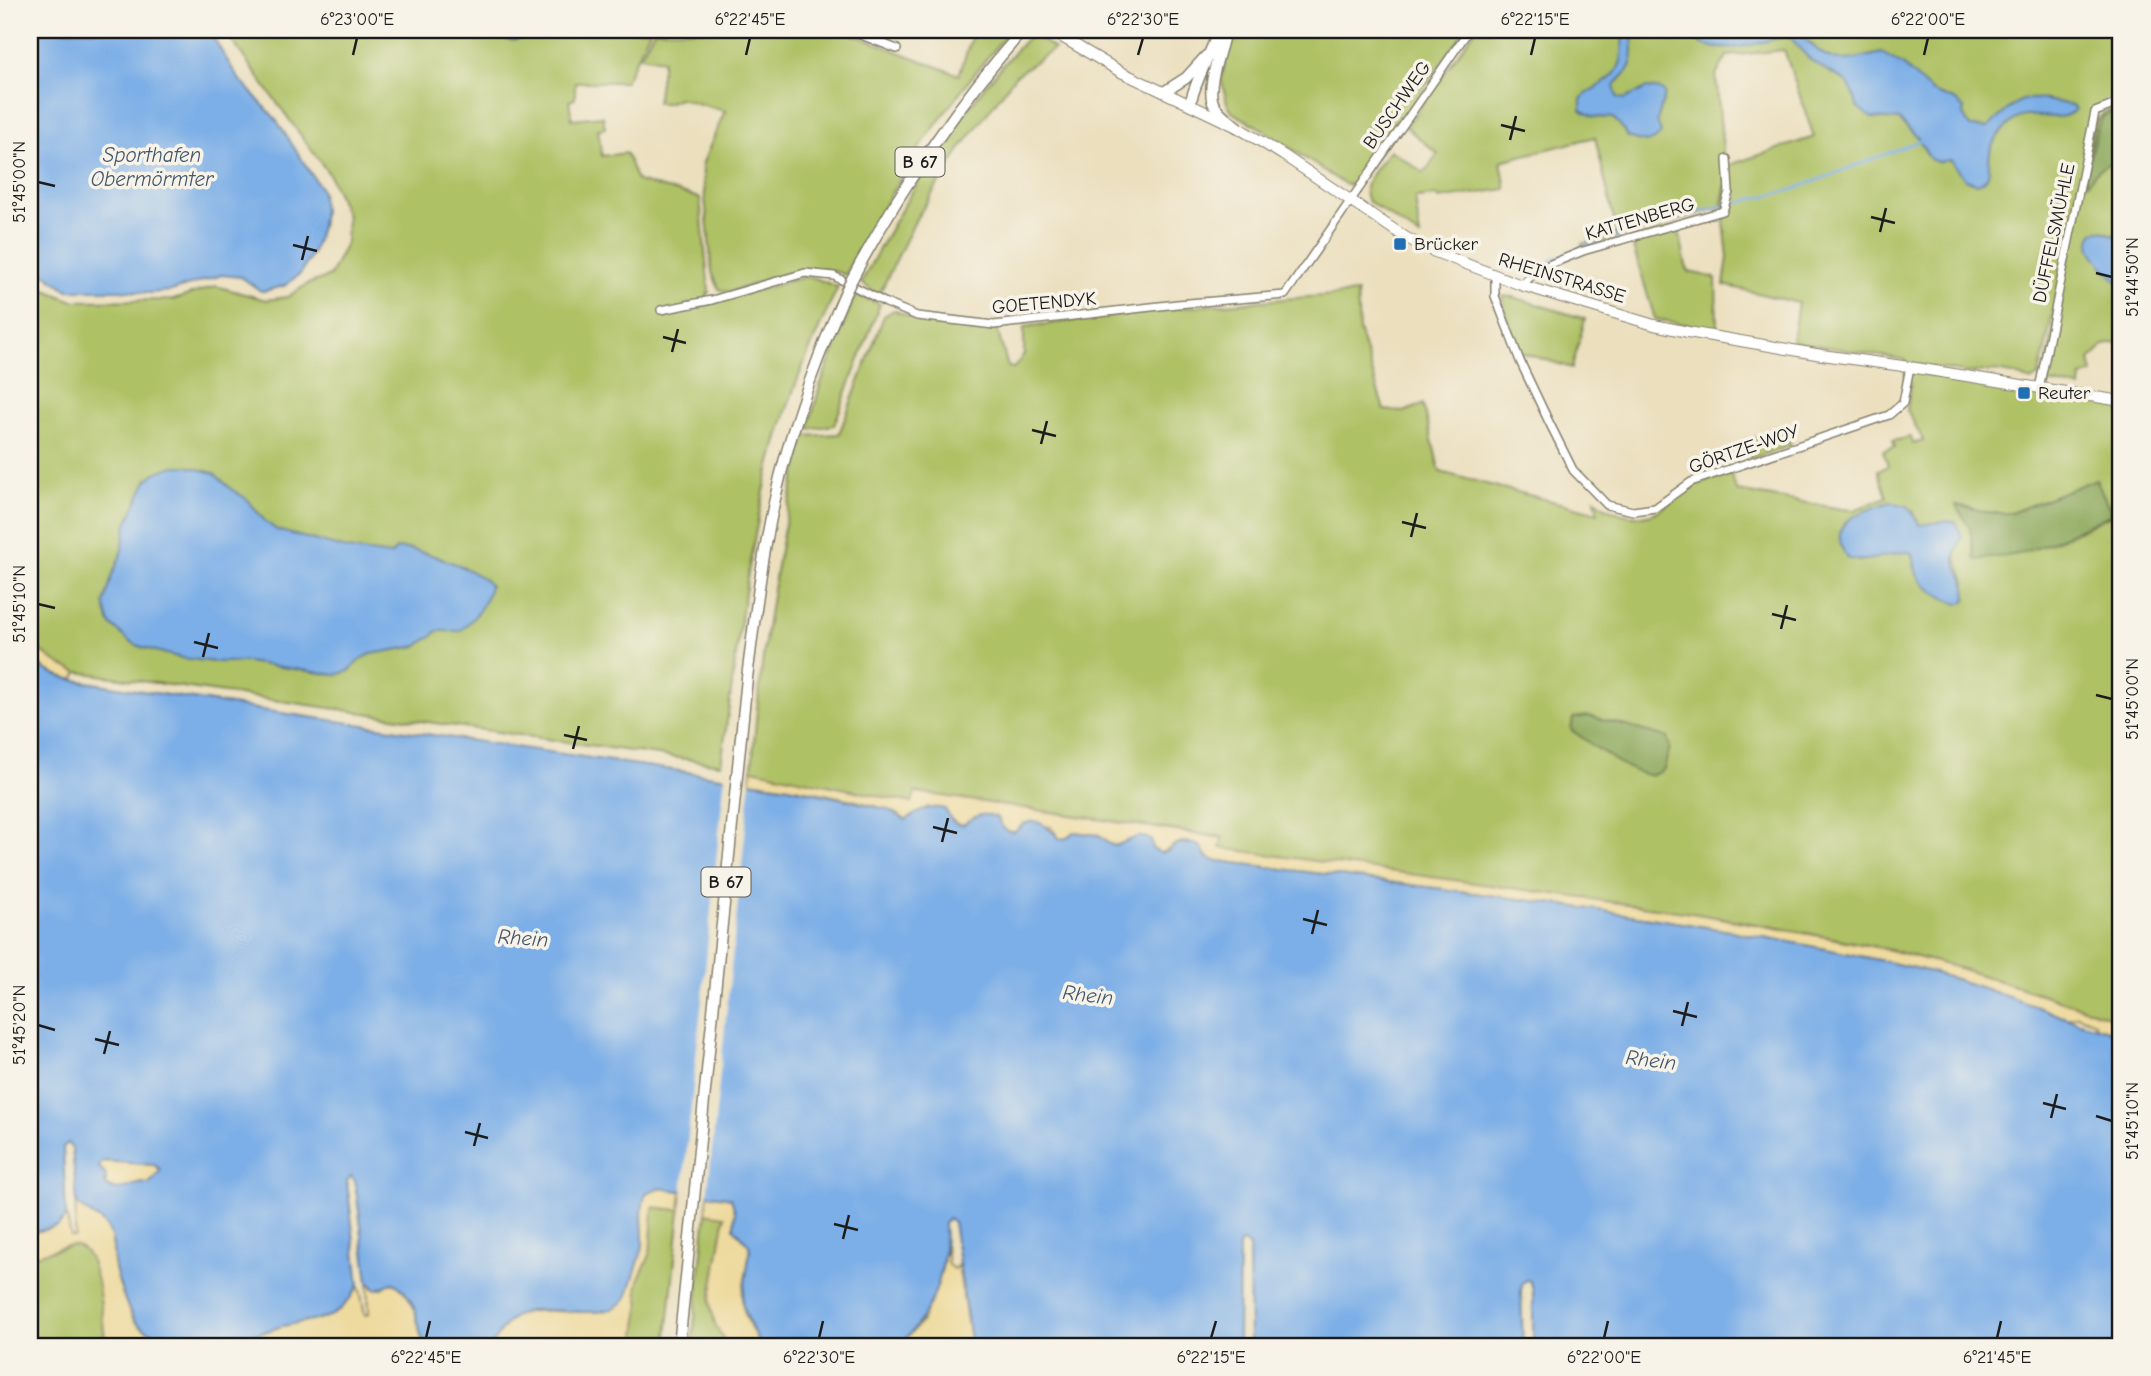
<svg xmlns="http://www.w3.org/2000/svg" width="2151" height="1376" font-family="'Comic Neue',sans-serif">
<rect width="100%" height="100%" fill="#f7f3e8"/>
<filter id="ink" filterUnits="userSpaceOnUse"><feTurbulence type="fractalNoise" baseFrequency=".0143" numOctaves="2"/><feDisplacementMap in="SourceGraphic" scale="14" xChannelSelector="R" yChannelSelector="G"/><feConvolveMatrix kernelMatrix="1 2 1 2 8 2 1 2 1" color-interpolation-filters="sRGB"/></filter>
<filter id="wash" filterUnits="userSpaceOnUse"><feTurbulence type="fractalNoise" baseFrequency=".00686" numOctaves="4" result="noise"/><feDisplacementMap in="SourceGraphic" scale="28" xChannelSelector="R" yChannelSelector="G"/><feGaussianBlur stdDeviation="1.57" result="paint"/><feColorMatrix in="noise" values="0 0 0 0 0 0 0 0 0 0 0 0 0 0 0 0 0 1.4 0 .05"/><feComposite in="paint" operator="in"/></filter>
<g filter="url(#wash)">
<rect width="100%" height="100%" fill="#ebdfbe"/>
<!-- green -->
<path fill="#afc165" stroke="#666e40" stroke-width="2" fill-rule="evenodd" d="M224,30H495L498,34L524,37L532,30H650L625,82H575V99L569,101L572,119L603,116L605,128L598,129L602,156L626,153L637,181L700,198L709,292L704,300L685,305L691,309L804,277L815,278L838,287C812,342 788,397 773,455C746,556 736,661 721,764L78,672C57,665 44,656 30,639V281L40,288L73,301L173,300L216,286L266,300L287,297L308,284L330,276L346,243L347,216L329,174Z
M654,30H842L959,75L974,30H1010L963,88L909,162L845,275C806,257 765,284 727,292L719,289L712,272L702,165L725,111L679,98L667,103H657L663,60L640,56Z
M1207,30H1465L1358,182L1352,185L1344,184L1257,126L1233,113L1227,103L1221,78L1231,37H1207Z
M1475,30H2121V99L2098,107L2039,376L2031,381L2013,374L1994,371L1968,373L1906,363V360L1792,341L1798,303L1724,285L1728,257L1723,214L1729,165L1814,137L1784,50L1727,56L1716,75L1726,182L1721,207L1583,248L1582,244L1617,233L1595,137L1501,161L1506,189L1439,199L1438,196L1415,198L1420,237L1368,201C1358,184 1380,164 1390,150L1424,173L1438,154L1406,127Z
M1032,33L1054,49L1016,75L961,148L916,219L879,295L861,283C908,193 961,106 1032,33Z
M2121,106V342L2104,345L2090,360L2093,373L2081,377L2080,388L2048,383L2044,377L2095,123L2104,112Z
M1678,226L1686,266L1689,272L1716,278L1717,330L1655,319L1631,240Z
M1357,293L1359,330L1384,410L1404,412L1423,404L1440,472L1598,513L1595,499C1608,512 1633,520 1652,514C1667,509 1679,492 1693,485C1704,480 1718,477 1730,473L1737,491L1842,509L1854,510L1887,497L1878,470L1888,466L1883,451L1895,447L1893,441L1911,437L1913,444L1923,440L1907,410L1911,383L1905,382V371L1977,382L2007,392L2026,395H2056L2121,405V1020C2043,995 1966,968 1886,949C1822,934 1756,924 1691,913L1219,848L1222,837L916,792L912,803L752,769C760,656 777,546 805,436L839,434L884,316L894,310L916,319L997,329L1008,367L1014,368L1024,354V327L1177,308ZM2096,479L2112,514C2070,537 2023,557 1975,559L1970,528L1957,505L1992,513H2011ZM1913,511L1920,525L1949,521L1962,536C1950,566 1959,557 1965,582C1966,587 1966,594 1966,600L1958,604L1942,597L1917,575L1911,552L1901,551L1860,561Z
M855,295L880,304L834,425L808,429L820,386Z
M1502,296L1513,297L1585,319L1572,368L1520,352L1506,316Z
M1784,429L1791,446L1750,459L1746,441Z
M653,1207L680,1210L666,1346H637L635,1341L640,1305L637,1289L640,1276L650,1255Z
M706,1213L725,1215L710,1303L715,1324L727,1346H692Z
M74,1245C82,1247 87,1251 91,1258C100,1275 102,1325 106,1346H30V1256Z"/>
<!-- forest -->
<path fill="#8ba75a" stroke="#54623b" stroke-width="2" d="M2121,108V159C2106,164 2096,169 2088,183L2085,177L2098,125L2103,116Z
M2096,479L2112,514L2047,544L2019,554L1975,560L1970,528L1956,505L1992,513H2011Z
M1589,716L1667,737L1670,747L1664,769C1659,773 1655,775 1649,775C1625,772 1591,743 1571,730L1573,718Z"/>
<!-- sand -->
<path fill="#eeda9e" stroke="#857b5d" stroke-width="2" d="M30,639C44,656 57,665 78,672L74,680C56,676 42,670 30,657Z
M752,769L912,803L915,792L1222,838L1220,848L1691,913L1825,937L1885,949L1955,967L2121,1020V1034L2096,1027L2095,1022L2077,1015L2066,1020L2046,1010C2001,995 1956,977 1910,967C1680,914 1445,890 1212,860C1201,853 1193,835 1176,844C1170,847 1168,851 1160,853L1153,849L1151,840C1134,834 1128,844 1113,846L1099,835L1074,832L1067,838L1060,839L1051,827L1024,823L1015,832C1006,832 1000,829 999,819L958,825L928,807L906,820C883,801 784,786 751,781Z
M111,1161L154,1165L161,1170L149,1184L140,1183L119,1191L106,1186L105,1173L99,1167L100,1162Z
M657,1188L682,1191L680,1210L653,1207L650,1255L640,1276L637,1289L640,1305L635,1341L637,1346H490C498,1336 506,1319 519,1314C550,1303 614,1327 629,1292C631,1287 631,1281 633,1276C639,1251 640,1227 643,1201L646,1193Z
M708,1194L731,1198L735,1211L734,1228L749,1245C752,1264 742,1281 742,1300C743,1316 754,1333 761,1346H727L715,1324L710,1303L725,1216L706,1213Z
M76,1198C81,1216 102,1215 109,1230C114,1240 113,1251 114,1262C116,1276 126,1306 133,1318C150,1347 243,1340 271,1330C299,1320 327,1305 354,1293L359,1285L365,1315L369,1314L368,1281L373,1288L382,1289L388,1284L394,1283C418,1298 416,1322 424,1346H106C103,1327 99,1249 77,1246C63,1243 45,1255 30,1256V1233L45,1230L66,1217V1214L71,1237H75Z
M946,1246L948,1265L954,1269L958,1265L971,1346H898L921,1323L942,1269Z"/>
<!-- water -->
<path fill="#7baee7" stroke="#4c6582" stroke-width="2" fill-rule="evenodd" d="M30,30H206L216,42L238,78L275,118L321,189L323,211L321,227L313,252L301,273L284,286L265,291H261L241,277L222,275L171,291L150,293L121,290H68L30,264Z
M495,30H532C519,42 506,46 495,30Z
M1622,30H1632C1634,56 1636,67 1614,85L1617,97L1625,99L1646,88L1662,90L1665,94L1657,121L1661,133C1651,147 1642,141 1627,137L1621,126L1613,118L1594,117L1581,110V99C1588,91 1596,88 1605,82C1625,70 1623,50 1622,30Z
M1686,30C1704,30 1705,40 1721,40C1744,41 1768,26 1790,30C1799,32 1805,39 1812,45C1836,69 1853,59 1882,53L1904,66L1931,91L1956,101L1964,108L1963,115L1970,127L1987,128C2026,93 2019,95 2072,105L2076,109C2059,127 2032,107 2013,121C2004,128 1992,141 1990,152C1987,166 1994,179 1977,184L1965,179L1951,160L1937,162L1930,159L1917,137L1899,120L1872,118L1857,107C1852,75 1836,79 1813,62C1805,56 1798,46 1791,38L1782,37C1752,45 1707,61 1686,30Z
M2096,231H2103L2121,238V286C2111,272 2076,247 2096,231Z
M173,466H187L214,473L231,489L247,499L265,521L277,530L347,549L391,555L396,549C413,545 483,571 490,586C486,603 474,620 460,631H438L418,646L371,654L359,660L349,671L335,675L246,662H214L181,658L141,647L129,641L110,624L104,604L112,576L121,554L127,523L147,480L155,473Z
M1890,502L1908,506L1920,525L1949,521L1956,522L1962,537C1959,544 1954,552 1955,560C1957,574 1970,584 1966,600L1959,604C1945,598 1923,589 1917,574C1914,566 1915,559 1911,552C1891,551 1866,566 1847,558C1824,520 1860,513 1890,502Z
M30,657C42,670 56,676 74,680L275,712L789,787L887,809L906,820C919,811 928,805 945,809C950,818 953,825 963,825C975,815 981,812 997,817C1002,826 1003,832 1015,832C1033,812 1045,824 1060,839L1067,838L1074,832L1099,835L1113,846C1127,844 1136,831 1151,840L1153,849L1160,853L1168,851L1179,843L1195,844L1202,848L1206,857L1212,860C1445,890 1680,914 1910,967C1956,977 2001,995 2046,1010C2070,1022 2096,1025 2121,1034V1346H1533V1288L1530,1281L1526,1280L1522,1285L1521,1292L1523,1346H1250L1249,1247L1244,1242L1240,1243L1239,1248L1238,1346H971L953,1222L948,1218L944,1223C948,1271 933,1314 898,1346H761L752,1329L742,1302L750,1250L749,1245L734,1228L735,1211L731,1198L726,1197L658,1188L646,1193C639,1211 644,1228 643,1246C643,1249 628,1294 627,1297C607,1329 542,1297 514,1317C504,1324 497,1337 490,1346H424C416,1322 418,1298 394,1283C380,1284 380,1297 368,1281L355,1181L351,1176L347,1181L359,1285C353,1295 341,1312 330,1316C317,1320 301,1322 288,1325C279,1326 271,1331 262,1332C232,1338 160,1348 137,1323C128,1314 116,1275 114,1263C113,1252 114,1241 109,1231C103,1217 85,1215 77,1203L72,1149L68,1143L63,1147L66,1217L58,1226L30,1233ZM103,1161L154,1165L161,1170L149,1184C145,1184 141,1183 138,1184C123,1186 118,1196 105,1184L106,1176L99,1167Z"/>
<!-- pier -->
<path fill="#ebdfbe" d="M725,774L751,778L707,1198L682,1195Z"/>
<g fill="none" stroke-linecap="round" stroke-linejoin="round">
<!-- stream -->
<path stroke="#7baee7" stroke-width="2.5" d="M2106,102L2121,96
M1730,204L1792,190L1922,140
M1613,237L1721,206
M1551,260L1600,240
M1529,270L1538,266"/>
</g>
</g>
<g filter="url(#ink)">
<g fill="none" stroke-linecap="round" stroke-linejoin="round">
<!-- street casing -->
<g stroke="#847e6d" stroke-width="10">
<path id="street" d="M848,30L897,49
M1495,276V296L1520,361L1548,420L1573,470L1607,505L1633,511L1655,508L1691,482L1889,415L1903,403L1910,367
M1521,285L1541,268L1583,251L1723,211L1729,192L1727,159
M661,310L712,300L805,273L834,276L886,303L917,316L994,325L1177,304L1285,295L1469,30
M2039,389L2095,112L2121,102"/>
</g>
<!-- secondary casing -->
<g stroke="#847e6d" stroke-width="12">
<path id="secondary" d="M1050,30L1121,72L1237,127L1283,155L1405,237L1430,250L1521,285L1654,325L1688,332L1822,355L1910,367L2121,401"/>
</g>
<!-- primary casing -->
<g stroke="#847e6d" stroke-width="13">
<path id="primary" d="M1225,30C1222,49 1206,85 1213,103C1217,112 1229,120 1237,127
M1164,92L1186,78L1206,56
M1190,104C1196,79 1210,55 1219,30
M852,279C900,189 955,107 1023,30
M679,1346L747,678C756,606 765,532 784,462C800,403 822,346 846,291"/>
</g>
<!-- street -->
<use href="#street" stroke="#fff" stroke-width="7"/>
<!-- secondary -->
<use href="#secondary" stroke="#fff" stroke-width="10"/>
<!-- primary -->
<use href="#primary" stroke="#fff" stroke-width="10"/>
<!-- primary-bridge casing -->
<g stroke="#847e6d" stroke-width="13" stroke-linecap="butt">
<path id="primary-bridge" d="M846,291L852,279"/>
</g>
<!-- primary-bridge -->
<use href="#primary-bridge" stroke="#fff" stroke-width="10"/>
</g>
</g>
<!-- ticks -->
<path fill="none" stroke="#1c1c1c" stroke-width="2.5" d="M353,55L357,38M746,55L750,38M1138,55L1143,38M1531,55L1535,38M1924,55L1928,38M1501,125L1525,131M1510,140L1516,116M38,182L55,186M1871,217L1895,223M1880,232L1886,208M293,245L317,251M302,260L308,236M2096,273L2112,277M663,337L686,343M672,352L678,329M1032,430L1056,436M1041,444L1047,421M1402,522L1426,528M1411,537L1417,513M38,604L55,608M1772,614L1796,620M1781,629L1787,605M194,642L218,648M203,657L209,633M2096,695L2112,699M564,735L587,740M573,749L579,726M933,827L957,833M942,842L948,818M1303,919L1327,925M1312,934L1318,910M1673,1011L1697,1017M38,1025L55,1030M1682,1026L1688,1002M95,1039L119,1045M104,1054L110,1031M2043,1103L2066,1109M2096,1116L2112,1121M2051,1118L2057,1094M465,1132L488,1138M474,1146L480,1123M834,1224L858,1230M843,1239L849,1215M426,1338L430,1321M819,1338L823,1321M1211,1338L1216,1321M1604,1338L1608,1321M1997,1338L2001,1321"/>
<!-- markers -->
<g fill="#1f6fb2" stroke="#f7f3e8" stroke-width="2.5">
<rect x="1393" y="237" width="14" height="14" rx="3.5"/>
<rect x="2017" y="386" width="14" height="14" rx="3.5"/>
</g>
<g text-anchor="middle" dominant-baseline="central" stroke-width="7" stroke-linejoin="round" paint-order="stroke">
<!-- shield labels -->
<g fill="#f7f3e8" stroke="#5e5c59" stroke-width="2">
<rect x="895.5" y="147.5" width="49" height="29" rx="5"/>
<rect x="701.5" y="867.5" width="49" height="29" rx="5"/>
</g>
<g font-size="18" font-weight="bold" fill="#1c1c1c">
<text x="920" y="162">B 67</text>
<text x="726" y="882">B 67</text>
</g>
<!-- street labels -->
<g font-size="19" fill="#1c1c1c" stroke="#f7f3e8">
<text transform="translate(1397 105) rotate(-55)">BUSCHWEG</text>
<text transform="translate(1640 219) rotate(-16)">KATTENBERG</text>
<text transform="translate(2054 233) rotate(-78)">DÜFFELSMÜHLE</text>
<text transform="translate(1562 278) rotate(17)">RHEINSTRASSE</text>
<text transform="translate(1044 303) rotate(-5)">GOETENDYK</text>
<text transform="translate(1744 449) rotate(-19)">GÖRTZE-WOY</text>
</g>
<!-- poi labels -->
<g font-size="19" fill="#1c1c1c" stroke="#f7f3e8" text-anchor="start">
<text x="1414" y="244">Brücker</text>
<text x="2038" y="393">Reuter</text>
</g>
<!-- water labels -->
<g font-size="21" font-style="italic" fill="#42566d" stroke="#f7f3e8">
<text x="152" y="155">Sporthafen<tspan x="152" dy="24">Obermörmter</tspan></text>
<text transform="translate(523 938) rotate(4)">Rhein</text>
<text transform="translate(1088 995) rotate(7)">Rhein</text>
<text transform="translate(1651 1060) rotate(7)">Rhein</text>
</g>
</g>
<!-- margin -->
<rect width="2151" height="1376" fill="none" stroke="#f7f3e8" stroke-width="77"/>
<rect x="38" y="38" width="2074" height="1300" fill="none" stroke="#1c1c1c" stroke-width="2.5"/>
<g font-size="18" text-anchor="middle" fill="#1c1c1c">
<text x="357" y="25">6°23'00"E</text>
<text x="750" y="25">6°22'45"E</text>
<text x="1143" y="25">6°22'30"E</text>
<text x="1535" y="25">6°22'15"E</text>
<text x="1928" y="25">6°22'00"E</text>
<text transform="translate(19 182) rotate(-90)" y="6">51°45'00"N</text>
<text transform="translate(2132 277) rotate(-90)" y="6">51°44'50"N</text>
<text transform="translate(19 604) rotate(-90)" y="6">51°45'10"N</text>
<text transform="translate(2132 699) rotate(-90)" y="6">51°45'00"N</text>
<text transform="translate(19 1025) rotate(-90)" y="6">51°45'20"N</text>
<text transform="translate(2132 1121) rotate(-90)" y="6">51°45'10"N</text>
<text x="426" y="1363">6°22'45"E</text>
<text x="819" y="1363">6°22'30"E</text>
<text x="1211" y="1363">6°22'15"E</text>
<text x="1604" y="1363">6°22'00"E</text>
<text x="1997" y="1363">6°21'45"E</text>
</g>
</svg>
